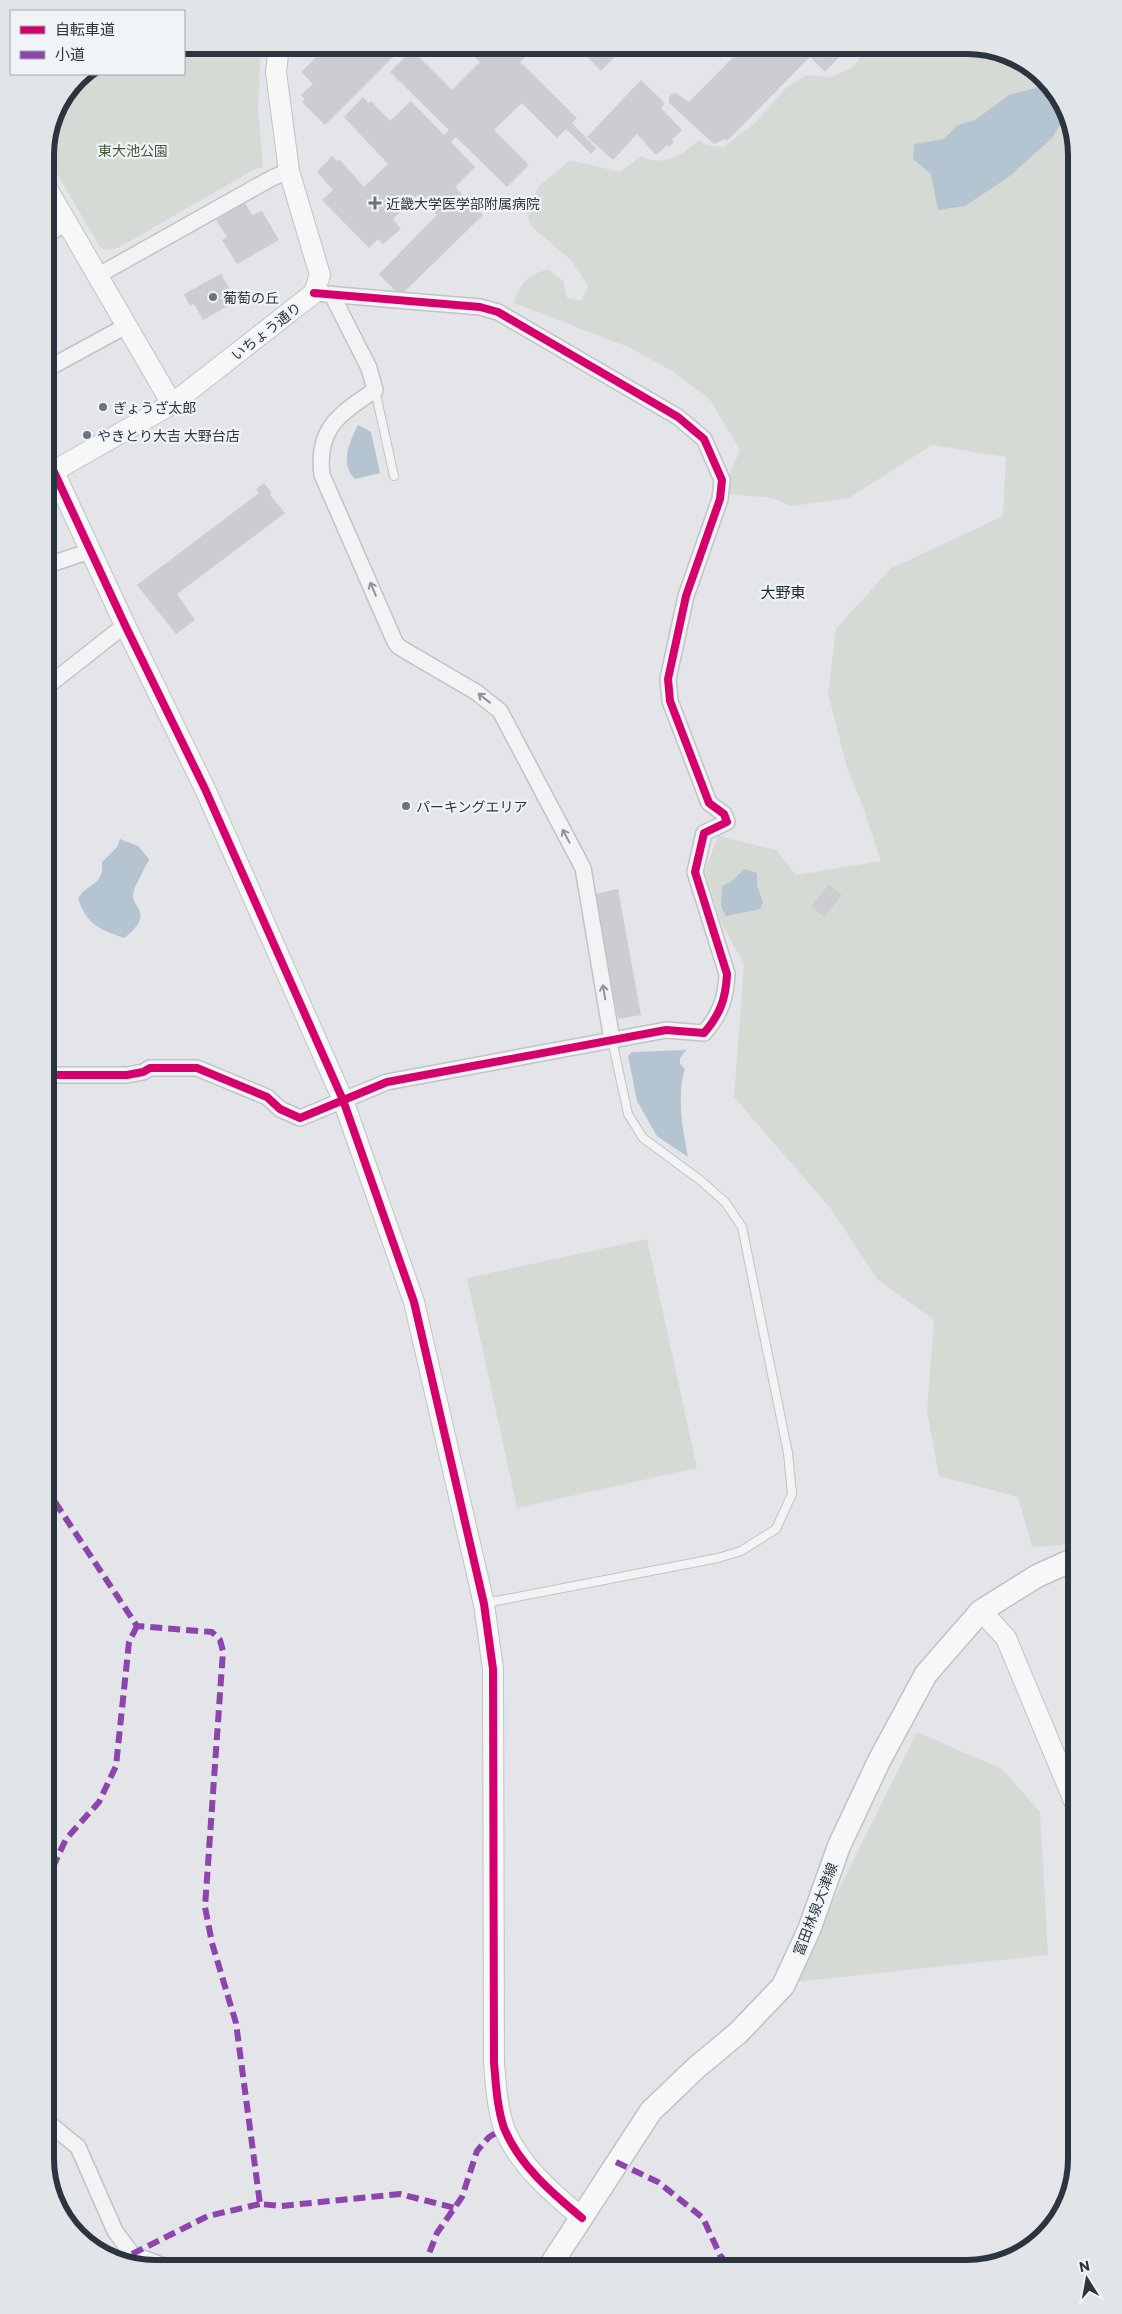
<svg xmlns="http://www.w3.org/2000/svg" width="1122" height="2314" font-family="Commissioner,'Noto Sans JP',sans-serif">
<rect width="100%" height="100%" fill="#e3e5e8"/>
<!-- green -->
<path fill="#d5dbd4" d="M184,45H261L258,109L263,167L257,168L118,248L104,250L100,247L45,153L54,113L77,77L82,74H184Z
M870,45H974L1034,68L1069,113L1077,155V1540L1062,1545L1032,1547L1018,1497L939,1476L927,1412L934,1320L877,1279L831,1209L734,1097L744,964L720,920L705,871L718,836L776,850L796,875L881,861L862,804L847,768L828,693L836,629L890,569L1003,516L1006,457L932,445L849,498L792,506L772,498L727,494L730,474L740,450L710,400L672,371L631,348L514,303C521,281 527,276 548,269L563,281L567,298L581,301L588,286L571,260L531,226L526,211L539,186L570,160L620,172L641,156C665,168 680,156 699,140L706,145L723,147L752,126L787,87L807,75L832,77L853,67Z
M647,1239L697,1468L517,1508L467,1278Z
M917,1732L1002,1769L1040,1812L1048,1955L793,1982Z"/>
<!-- water -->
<path fill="#b4c4d0" d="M1047,85L1069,113L1071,126L1061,123L1052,138L1010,176L965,206L938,210L931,174L913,159L914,144L944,139L958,125L975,120L1009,95Z
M358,425L371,432L380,473L355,479C339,464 350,441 358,425Z
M120,839L138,846L149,859C146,867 133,888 133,895C133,901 136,904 139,909C145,921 132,932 124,938C98,928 88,926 78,899C88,881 104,887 102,862L117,847Z
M744,869L757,873V885L763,902L760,909L726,916L721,906L722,886L732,881Z
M686,1050L680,1058V1064L685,1069C676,1095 683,1130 688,1157L657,1136L637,1101L628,1056L632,1052Z"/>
<!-- building -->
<path fill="#cbcdd0" d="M328,45H405L325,125L302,102L305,99L301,95L313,84L301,72Z
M462,45H503L514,56L525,45H538L520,62L577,118L572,123L596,148L591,154L566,129L557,138L522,103L494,130L529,165L507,187L456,137L451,142L475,167L455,187L483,215L400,296L379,274L437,215L418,195L393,219L401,229L383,244L378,239L369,248L322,200L333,190L317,172L332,156L337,161L340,160L364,187L388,164L344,117L363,97L369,103L371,101L390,121L411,101L444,135L449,130L390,72L412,50L452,90L480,62Z
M576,45H626L601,71Z
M745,45H851L825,72L810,57L727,141L725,139L714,144L669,103V98L671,94L676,93L689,102Z
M641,80L665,103L661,108L682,130L672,140L674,142L669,147L667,145L656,155L637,134L613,160L587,137Z
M245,203L252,215L262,211L279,240L237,264L222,240L227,237L216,220Z
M221,274L237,301L203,320L194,304L190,306L184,294Z
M264,483L272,493L270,495L285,513L177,594L195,620L176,634L137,585L259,493L256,489Z
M829,885L842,895L824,917L811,906Z
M618,889L641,1015L618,1019L595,894Z"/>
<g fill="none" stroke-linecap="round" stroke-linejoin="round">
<!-- lane casing -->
<g stroke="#c1c3c6" stroke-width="10">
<path id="lane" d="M375,390L394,476
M486,1603L718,1558L741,1551L776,1529L792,1494L788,1453L742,1227L725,1202L700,1180L643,1138L628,1114L612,1040"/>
</g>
<!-- street casing -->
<g stroke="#c1c3c6" stroke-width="18">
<path id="street" d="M45,235L67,223
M97,276L272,178L289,171
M332,295L369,368L375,390C340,414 316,428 322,475L395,642L399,647L476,692L500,711L583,868L612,1040
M45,370L126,326
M45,566L90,551
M45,688L125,625
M45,1075H127L143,1072L150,1068H197L267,1097L280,1109L300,1118L387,1082L666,1030L704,1033C720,1015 726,998 727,974L695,872L704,833L727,822L724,814L709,803L670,701L668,679L686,596L720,499L722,480L704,439L678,417L498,312L480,307L314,293
M45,2120L78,2147L115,2231L132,2254L172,2269"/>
</g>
<!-- secondary casing -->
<g stroke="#c1c3c6" stroke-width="22">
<path id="secondary" d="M45,185L172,404
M54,472L125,625L205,789L343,1100L414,1302L484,1604L493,1669L494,2063C496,2085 497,2107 504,2128C519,2165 552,2193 582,2218
M45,476L172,404L314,293L320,275L289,171L276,72L279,45
M981,1611L1006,1638L1077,1808"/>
</g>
<!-- primary casing -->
<g stroke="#c0c2c5" stroke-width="25">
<path id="primary" d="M548,2269L651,2111L697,2067L738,2033L783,1986L809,1930L839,1846L879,1761L926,1674L981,1611L1037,1576L1077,1558"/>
</g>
<!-- lane -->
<use href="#lane" stroke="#f2f3f5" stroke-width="8"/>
<!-- street -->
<use href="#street" stroke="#f2f3f5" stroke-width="15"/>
<!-- secondary -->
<use href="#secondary" stroke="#f6f7f7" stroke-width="20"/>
<!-- primary -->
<use href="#primary" stroke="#f6f7f7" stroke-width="22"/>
<!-- quiet -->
<path stroke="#8e44ad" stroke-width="6" stroke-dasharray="12 6" stroke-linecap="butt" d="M45,1487L137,1626L212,1632L220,1640L223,1651L205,1907L212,1943L236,2023L260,2204L281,2206L400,2194L455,2208
M45,1884L66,1839L99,1802L116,1766L129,1642L137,1626
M616,2162L658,2182L703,2218L720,2255L731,2269
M132,2254L208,2216L260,2204
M423,2269L437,2233L462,2197L477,2151L489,2137L505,2128"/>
<!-- cycleway casing -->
<g stroke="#f1f4f7" stroke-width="11">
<path id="cycleway" d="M54,472L125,625L205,789L343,1100L414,1302L484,1604L493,1669L494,2063C496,2085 497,2107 504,2128C519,2165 552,2193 582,2218
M45,1075H127L143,1072L150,1068H197L267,1097L280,1109L300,1118L387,1082L666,1030L704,1033C720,1015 726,998 727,974L695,872L704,833L727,822L724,814L709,803L670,701L668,679L686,596L720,499L722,480L704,439L678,417L498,312L480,307L314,293"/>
</g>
<!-- cycleway -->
<use href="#cycleway" stroke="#d6006c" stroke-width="8"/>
</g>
<!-- one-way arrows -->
<defs><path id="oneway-shaft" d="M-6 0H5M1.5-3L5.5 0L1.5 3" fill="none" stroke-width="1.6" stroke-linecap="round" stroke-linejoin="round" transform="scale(1.25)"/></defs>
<g stroke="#8e949a">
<use href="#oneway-shaft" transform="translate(373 589) rotate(-113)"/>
<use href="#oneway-shaft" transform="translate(484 698) rotate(-142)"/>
<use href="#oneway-shaft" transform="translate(566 836) rotate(-118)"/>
<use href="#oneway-shaft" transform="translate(604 992) rotate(-100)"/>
</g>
<!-- markers -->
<g fill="#6b737b" stroke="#f1f4f7" stroke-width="2">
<path d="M372.5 195.5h5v5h5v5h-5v5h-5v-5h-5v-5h5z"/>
<circle cx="213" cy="297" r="5"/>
<circle cx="103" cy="407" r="5"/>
<circle cx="87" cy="435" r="5"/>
<circle cx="406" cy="806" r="5"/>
</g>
<g text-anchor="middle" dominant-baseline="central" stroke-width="4.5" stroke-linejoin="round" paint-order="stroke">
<!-- park labels -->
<g font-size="14" fill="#435a39" stroke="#f1f4f7">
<text x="133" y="150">東大池公園</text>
</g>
<!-- poi labels -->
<g font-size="14" fill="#2b3540" stroke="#f1f4f7" text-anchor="start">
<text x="386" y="203">近畿大学医学部附属病院</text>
<text x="223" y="297">葡萄の丘</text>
<text x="113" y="407">ぎょうざ太郎</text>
<text x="97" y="435">やきとり大吉 大野台店</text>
<text x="416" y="806">パーキングエリア</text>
</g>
<!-- street labels -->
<g font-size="14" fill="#2b3540" stroke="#f1f4f7">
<text transform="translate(266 331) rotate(-38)">いちょう通り</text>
<text transform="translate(815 1909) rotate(-69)">富田林泉大津線</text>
</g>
<!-- neighbourhood labels -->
<g font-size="15" fill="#1d2631" stroke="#f1f4f7">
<text x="783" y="592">大野東</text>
</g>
</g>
<!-- crop -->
<path d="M0 0H1122V2314H0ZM155 54H967A101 101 0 0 1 1068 155V2159A101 101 0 0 1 967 2260H155A101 101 0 0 1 54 2159V155A101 101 0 0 1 155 54Z" fill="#e1e5e8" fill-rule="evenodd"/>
<path fill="none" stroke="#2b3540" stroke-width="6" d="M155 54H967A101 101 0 0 1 1068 155V2159A101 101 0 0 1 967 2260H155A101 101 0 0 1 54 2159V155A101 101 0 0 1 155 54Z"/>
<!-- legend -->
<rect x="10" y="10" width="175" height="65" fill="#f1f4f7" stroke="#a2a8ae"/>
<rect x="20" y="26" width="25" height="8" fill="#d6006c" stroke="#a2a8ae"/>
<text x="55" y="35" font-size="15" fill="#2b3540">自転車道</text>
<rect x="20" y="51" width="25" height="8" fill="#8e44ad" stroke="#a2a8ae"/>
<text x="55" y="60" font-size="15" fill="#2b3540">小道</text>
<!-- north arrow -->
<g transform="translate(1087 2279) rotate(349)" stroke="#f1f4f7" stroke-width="4" paint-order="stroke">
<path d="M0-4L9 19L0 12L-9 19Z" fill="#2b3540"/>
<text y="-8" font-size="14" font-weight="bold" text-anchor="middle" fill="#2b3540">N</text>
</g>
</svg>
